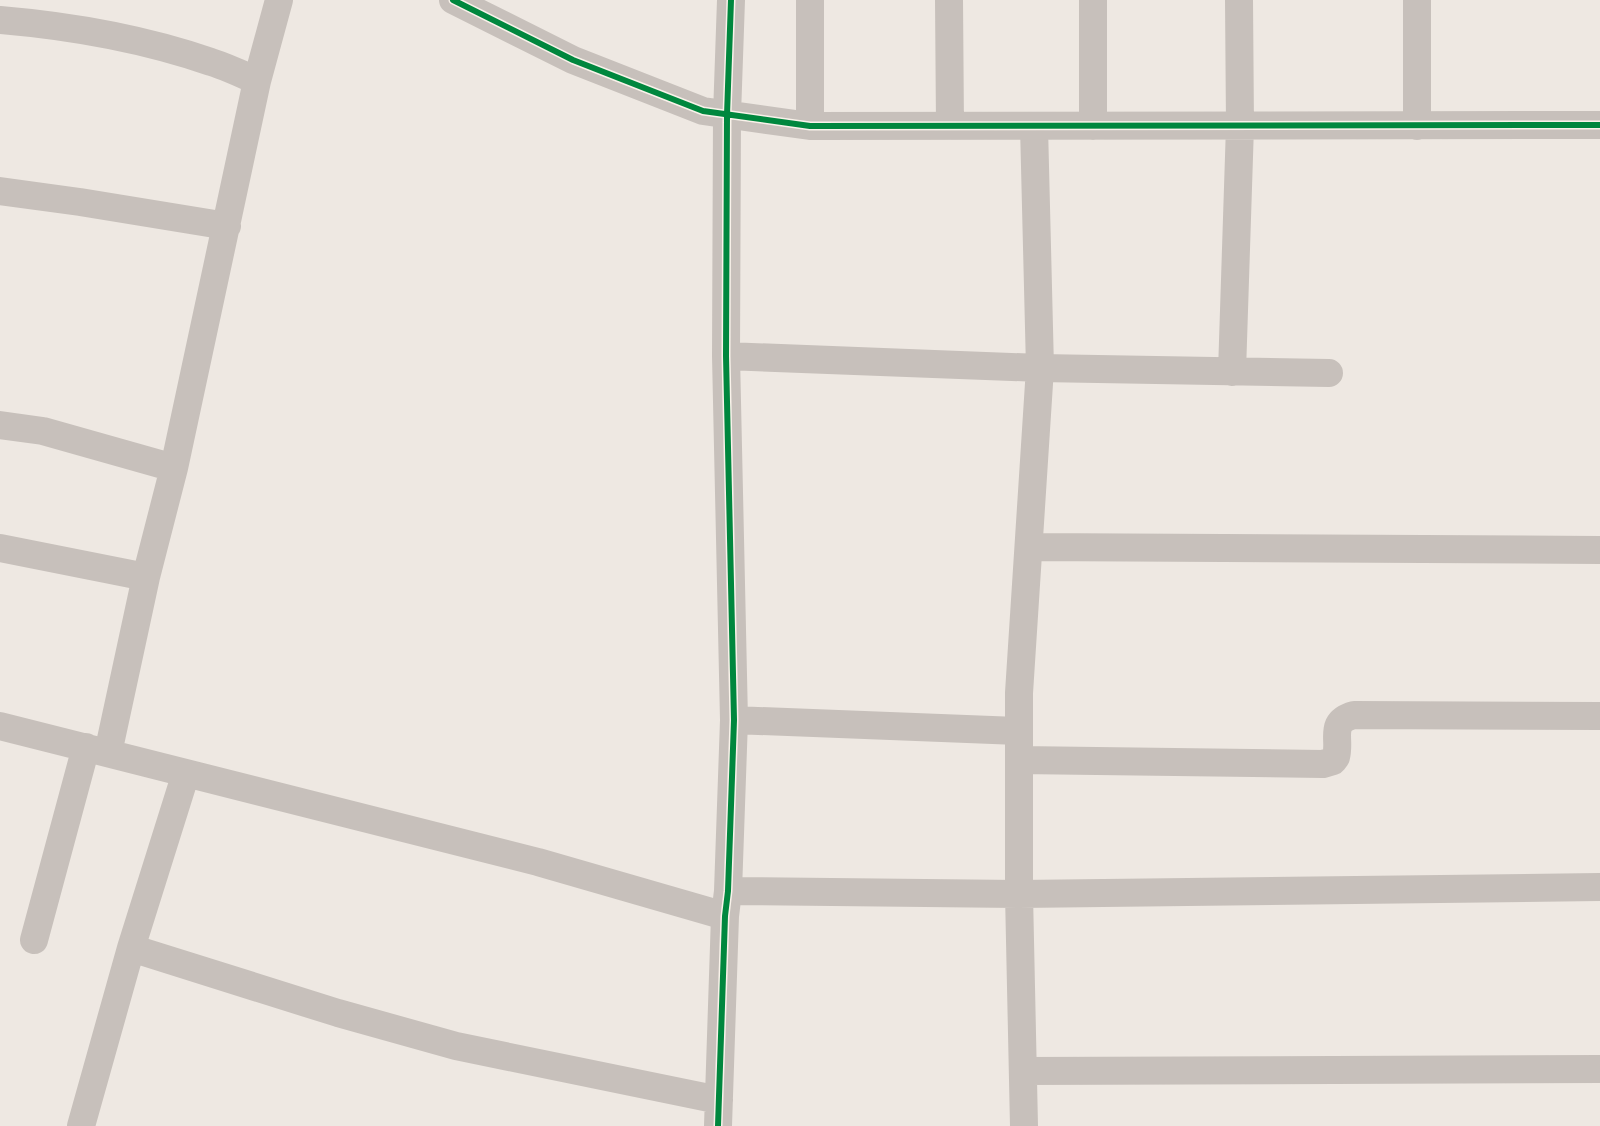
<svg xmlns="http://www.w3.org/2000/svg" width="1600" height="1126" font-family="Jost,sans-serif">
<rect width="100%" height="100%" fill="#eee8e2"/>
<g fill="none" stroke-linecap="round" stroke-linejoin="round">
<!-- minor -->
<path stroke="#c7c0bb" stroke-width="28" d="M453,0L573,60L703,111L810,126L1600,125
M949,0L950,126
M1093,0V126
M0,20C71,26 144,39 211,62C227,67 242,74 257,81
M810,126V0
M1417,126V0
M0,191L80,202L227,226
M726,356L1040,368L1329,373
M1232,372L1240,126L1239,0
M0,425L43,431L174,468
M1029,547L1600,550
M0,548L146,577
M734,720L1019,731
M0,726L538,862L725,916
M108,753L146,577L174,468L257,81L279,0
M1019,760L1323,764L1333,761L1336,757C1341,739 1328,722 1354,715L1600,716
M728,891L1019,894L1600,887
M34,940L86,747
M131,948L338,1013L456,1046L719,1100
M1023,1071L1600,1069
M81,1126L131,948L186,773
M718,1126L725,916L728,891L734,720L726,356L727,115L731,0
M1024,1126L1019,894V693L1040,368L1034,126"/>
<!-- cycleway casing -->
<g stroke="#f9f2ea" stroke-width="9">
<path id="cycleway" d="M453,0L573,60L703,111L810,126L1600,125
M718,1126L725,916L728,891L734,720L726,356L727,115L731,0"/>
</g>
<!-- cycleway -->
<use href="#cycleway" stroke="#00873e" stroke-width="6"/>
</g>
</svg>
